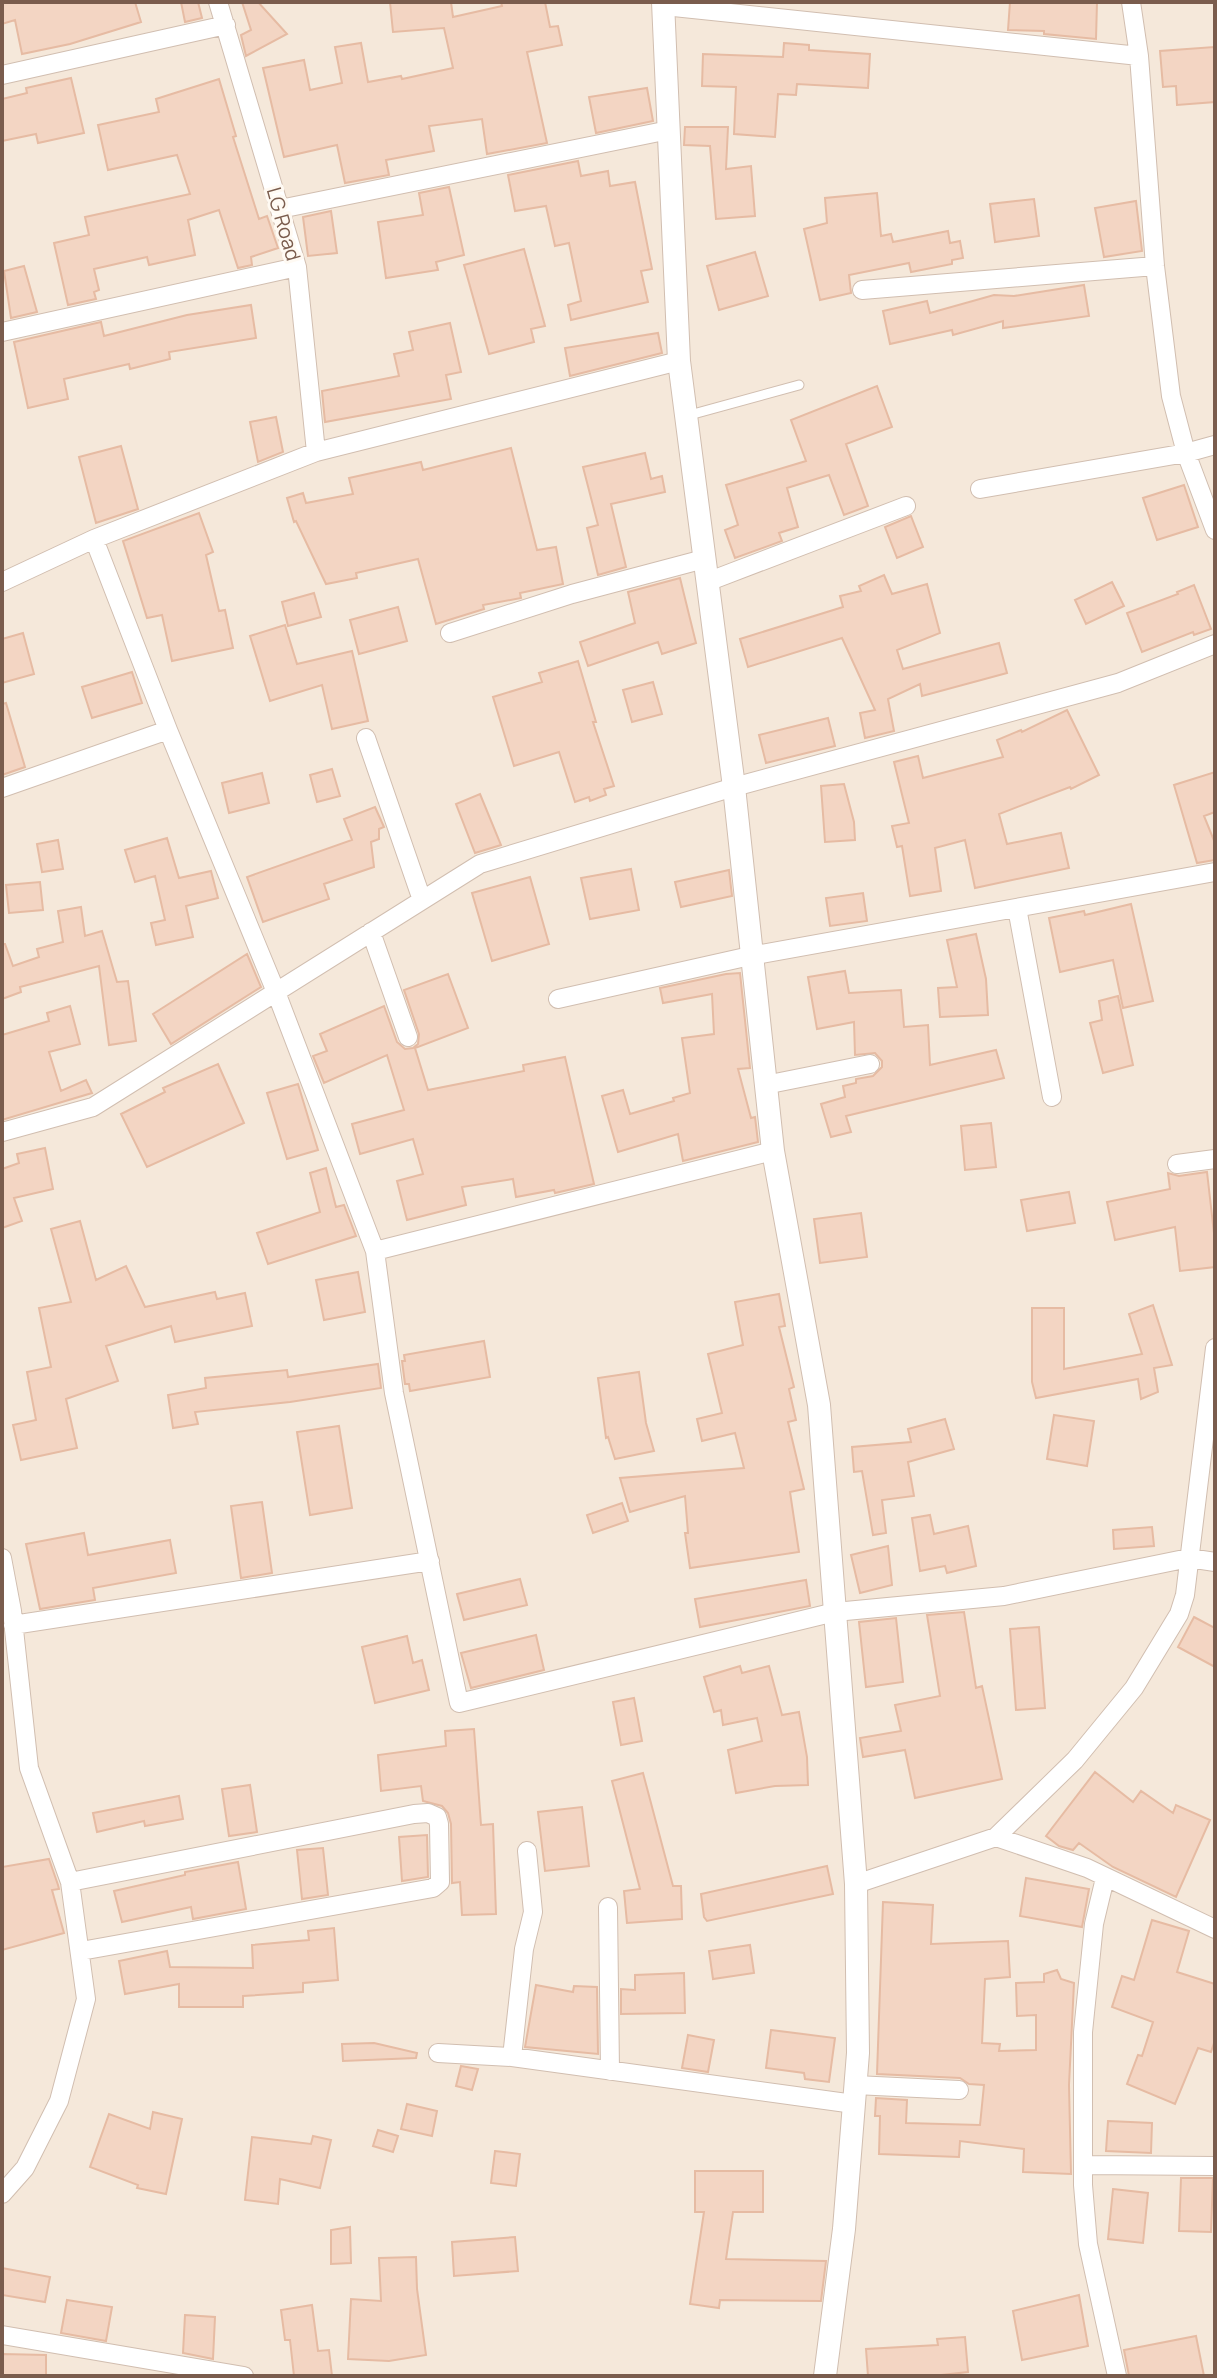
<svg xmlns="http://www.w3.org/2000/svg" width="1217" height="2378" font-family="Manrope,sans-serif">
<rect width="100%" height="100%" fill="#fdf6ec"/>
<!-- residential -->
<path fill="#f5e8da" d="M2,2H1215V2376H2Z"/>
<!-- building -->
<path fill="#f3d5c3" stroke="#e6bba3" stroke-width="2" d="M2,2H135L141,22L70,44L22,54L15,20L2,24Z
M181,2H198L202,18L185,22Z
M242,2H258L287,34L246,56L241,35L251,30Z
M390,2H451L453,17L502,6L501,2H545L550,27L558,26L562,45L527,52L547,143L487,154L482,119L429,126L434,151L386,160L389,175L345,183L337,145L284,157L263,68L304,60L310,90L342,83L335,47L361,43L368,82L401,76L402,79L453,68L444,28L393,32Z
M1010,2H1097L1096,39L1044,34V31L1008,30Z
M784,43L809,45V50L870,54L868,88L797,84L796,95L778,94L775,137L734,134L736,87L702,86L703,54L783,57Z
M1214,47L1215,102L1177,105L1176,86L1163,87L1160,51Z
M71,78L84,133L38,143L36,134L2,141V99L27,93L26,88Z
M219,79L236,136L233,137L259,219L267,216L278,248L251,257L252,265L238,268L219,210L188,220L195,255L149,265L147,257L94,269L99,290L94,292L96,299L68,305L54,243L89,235L85,217L190,194L177,155L108,170L98,125L159,112L156,99Z
M647,88L653,121L596,133L589,97Z
M685,127H728L726,169L751,166L755,216L716,219L710,146L684,145Z
M578,161L581,176L608,171L610,186L635,182L652,269L641,271L648,302L571,320L568,305L581,301L569,243L555,246L546,206L515,211L508,175Z
M449,187L464,255L436,262L438,270L386,278L378,222L423,215L419,193Z
M877,193L881,236L891,234L893,242L948,231L950,243L960,241L963,258L952,260V264L911,272L909,263L849,275L851,293L820,300L804,229L827,223L825,198Z
M1034,199L1039,236L995,242L990,204Z
M1136,201L1142,251L1104,257L1095,208Z
M331,211L337,253L308,256L303,217Z
M524,249L545,326L531,329L534,342L489,354L464,265Z
M755,252L768,296L719,310L707,266Z
M24,266L37,312L11,318L4,271Z
M1084,285L1089,316L1003,328V321L953,335L952,330L890,344L883,311L927,301L930,313L994,295L1014,296Z
M251,305L256,338L169,352L170,359L130,369L129,364L64,379L68,399L28,408L14,342L101,322L104,336L187,315Z
M450,323L461,372L446,375L451,399L325,422L322,391L399,376L394,354L413,350L409,332Z
M658,333L662,353L570,376L565,348Z
M877,386L892,427L846,444L868,506L844,515L829,475L787,488L798,527L779,533L782,541L735,558L725,530L738,525L726,485L806,461L791,420Z
M276,417L283,452L258,462L250,422Z
M121,446L138,509L96,523L79,457Z
M511,448L537,550L556,547L563,584L520,593L521,598L483,605L484,609L436,624L418,559L356,573L357,578L326,584L296,521L294,522L287,498L303,493L306,503L353,494L349,478L421,462L423,470Z
M645,453L651,479L662,476L665,492L611,504L626,567L598,575L587,528L598,525L583,467Z
M1184,485L1198,527L1157,540L1143,498Z
M199,513L213,552L206,555L219,611L225,610L233,648L172,661L162,615L147,618L123,541Z
M911,516L923,547L897,558L885,527Z
M884,575L892,594L927,584L940,633L897,650L903,669L999,643L1007,673L922,696L920,684L888,699L894,731L865,738L860,713L875,710L842,638L748,667L740,639L843,607L840,596L861,591L859,586Z
M680,578L696,643L662,654L658,642L588,666L580,642L635,623L628,592Z
M1112,582L1124,606L1086,624L1075,600Z
M1194,585L1211,629L1194,635L1193,632L1142,652L1127,613L1178,594L1177,592Z
M314,593L321,617L288,626L282,602Z
M398,607L407,641L359,654L350,620Z
M285,625L297,664L352,651L368,721L332,729L322,685L270,701L250,636Z
M23,633L34,674L2,683V639Z
M578,661L596,722H593L614,786L604,789L606,795L590,801L589,797L575,802L559,752L514,766L493,697L542,682L539,673Z
M132,672L142,703L92,718L82,687Z
M653,682L662,714L632,722L623,690Z
M6,703L25,767L2,775V704Z
M1067,710L1099,775L1071,789L1070,787L999,814L1007,844L1061,833L1069,868L975,888L965,840L935,848L941,891L910,896L902,846L897,847L892,826L909,823L894,762L918,756L923,778L1003,757L997,740L1021,730L1022,732Z
M828,718L835,746L766,763L759,735Z
M332,769L340,796L317,802L310,775Z
M1215,772V812L1204,816L1215,843V860L1197,863L1174,785Z
M262,773L269,803L229,813L222,783Z
M844,784L854,822L855,840L825,842L821,786Z
M480,794L501,845L475,853L456,804Z
M375,807L384,827L379,829V839L371,842L374,867L324,884L329,899L263,922L247,877L352,840L344,819Z
M167,838L179,878L211,871L218,898L186,906L193,937L156,945L151,923L165,920L155,876L135,882L125,850Z
M58,840L63,869L42,872L37,844Z
M631,869L639,910L590,919L581,878Z
M729,870L732,896L681,907L675,882Z
M530,877L549,944L492,961L472,893Z
M40,882L43,910L9,913L6,885Z
M863,893L867,921L830,926L826,898Z
M1131,904L1153,1001L1123,1008L1113,960L1060,972L1049,918L1084,911L1085,915Z
M81,907L85,936L102,931L117,982L128,981L136,1041L109,1045L99,966L20,987L21,992L2,999V944H5L13,966L39,957L37,949L63,942L58,911Z
M976,934L986,979L988,1015L940,1017L938,988L957,987L947,940Z
M247,954L261,987L171,1044L153,1014Z
M845,971L849,993L901,990L904,1027L928,1025L930,1065L996,1050L1004,1078L846,1116L851,1132L831,1137L821,1104L845,1097L843,1086L856,1083V1079L873,1076L882,1067V1061L875,1053L855,1055L854,1022L817,1029L808,977Z
M740,973L750,1068L738,1069L751,1118L755,1117L758,1142L683,1161L678,1134L618,1152L602,1096L623,1090L630,1114L674,1101L673,1098L690,1093L682,1038L714,1034L712,994L663,1003L660,988L726,974Z
M448,974L468,1028L415,1048L428,1090L524,1071L523,1065L565,1057L594,1184L555,1193L554,1190L516,1197L513,1179L462,1187L466,1205L407,1220L397,1181L423,1174L413,1139L360,1154L352,1124L404,1110L387,1055L324,1083L313,1056L327,1051L320,1034L384,1006L397,1042L405,1049L413,1048L418,1044L419,1034L404,990Z
M1118,996L1133,1065L1103,1073L1090,1023L1102,1020L1099,1001Z
M70,1006L80,1044L49,1052L61,1091L86,1080L92,1093L2,1120V1035L49,1021L47,1013Z
M218,1064L244,1123L147,1167L121,1114L165,1092L163,1088Z
M298,1084L318,1150L287,1159L267,1093Z
M991,1123L996,1167L965,1170L961,1126Z
M45,1148L53,1189L14,1198L22,1221L2,1228V1169L19,1163L17,1154Z
M326,1168L336,1207L344,1205L356,1236L268,1264L257,1233L320,1212L310,1173Z
M1207,1172L1215,1242V1267L1180,1271L1175,1227L1115,1240L1107,1202L1170,1189L1168,1173L1179,1176Z
M1069,1192L1075,1223L1027,1231L1021,1200Z
M861,1213L867,1257L820,1263L814,1219Z
M80,1221L96,1280L126,1266L145,1307L215,1292L217,1299L245,1293L252,1326L175,1342L171,1326L106,1346L118,1381L66,1399L77,1448L21,1460L13,1425L36,1420L27,1372L51,1367L39,1308L71,1302L51,1229Z
M358,1272L365,1312L324,1320L316,1280Z
M779,1294L785,1326L779,1327L794,1387L789,1389L796,1420L788,1422L804,1489L790,1492L799,1552L690,1568L685,1533H688L685,1496L630,1512L620,1478L744,1468L735,1433L702,1441L697,1419L722,1413L708,1354L743,1345L735,1302Z
M1153,1305L1172,1365L1154,1368L1158,1392L1141,1399L1138,1379L1036,1398L1032,1382V1308H1064V1369L1142,1354L1129,1314Z
M484,1341L490,1377L410,1391L409,1384H405L402,1361H405L404,1355Z
M378,1364L381,1388L290,1402L195,1412L198,1424L173,1428L168,1395L206,1388L205,1378L287,1370L288,1377Z
M639,1372L646,1423L654,1451L615,1459L608,1437L606,1438L598,1378Z
M1054,1415L1094,1421L1087,1466L1047,1459Z
M945,1419L954,1449L908,1462L914,1496L882,1500L886,1533L873,1535L862,1471L854,1472L852,1447L911,1442L908,1429Z
M339,1426L352,1508L310,1515L297,1432Z
M262,1502L272,1573L241,1578L231,1506Z
M622,1503L628,1521L593,1533L587,1515Z
M930,1515L934,1534L968,1526L976,1566L947,1573L945,1566L920,1571L912,1518Z
M1152,1527L1154,1546L1114,1549L1113,1530Z
M84,1533L88,1555L170,1540L176,1573L93,1588L95,1600L40,1609L26,1544Z
M888,1546L892,1585L860,1593L851,1555Z
M520,1579L527,1605L464,1620L457,1594Z
M806,1580L810,1606L700,1627L695,1599Z
M964,1612L976,1688L982,1686L1002,1779L915,1798L905,1750L863,1757L860,1738L901,1731L895,1705L940,1696L927,1615Z
M1194,1617L1215,1628V1667L1178,1647Z
M896,1618L903,1682L866,1687L859,1622Z
M1039,1627L1045,1708L1016,1710L1010,1629Z
M536,1635L544,1670L471,1688L461,1653Z
M407,1636L413,1663L422,1660L429,1690L375,1703L362,1647Z
M740,1666L742,1673L769,1666L782,1715L799,1712L807,1757L808,1785L775,1786L736,1793L728,1750L762,1741L757,1718L723,1725L721,1710L714,1712L704,1677Z
M634,1698L642,1741L621,1745L613,1702Z
M474,1729L481,1825L493,1824L496,1914L462,1915L460,1882L452,1883L451,1824L448,1813L442,1806L423,1801L421,1786L381,1791L378,1755L446,1746L445,1731Z
M1095,1772L1133,1802L1141,1791L1173,1813L1176,1805L1210,1820L1176,1897L1113,1867L1079,1843L1073,1850L1059,1846L1046,1836Z
M643,1773L673,1886H681L682,1919L627,1923L624,1891L640,1889L612,1781Z
M250,1785L257,1832L229,1836L222,1789Z
M179,1796L183,1819L145,1826L144,1821L97,1832L93,1813Z
M582,1807L589,1866L545,1871L538,1812Z
M427,1835L428,1877L402,1881L399,1837Z
M323,1848L328,1895L302,1899L297,1850Z
M49,1859L58,1885L59,1889L52,1890L64,1933L2,1950V1867Z
M238,1862L246,1909L193,1919L191,1907L122,1922L114,1891L185,1875V1872Z
M827,1866L833,1894L707,1921L704,1917L701,1894Z
M1026,1878L1089,1889L1082,1927L1020,1916Z
M883,1902L933,1905L931,1944L1008,1941L1010,1977L985,1979L982,2043L1000,2044L999,2051L1036,2050V2015L1017,2016L1016,1983L1044,1982V1974L1057,1970L1061,1979L1074,1983L1069,2085L1071,2174L1023,2172L1024,2149L960,2141L959,2157L879,2154L880,2116H875L876,2098L907,2100L906,2123L980,2125L984,2085L969,2084L960,2078L877,2074Z
M1152,1920L1189,1931L1177,1972L1215,1984V2040L1211,2052L1198,2048L1175,2104L1127,2084L1138,2055L1142,2056L1153,2022L1112,2007L1122,1976L1134,1980Z
M334,1928L338,1980L303,1983V1992L243,1996V2007H179V1984L125,1994L119,1961L167,1951L170,1967L253,1968L252,1945L309,1940L308,1931Z
M750,1945L754,1973L713,1979L709,1951Z
M684,1973L685,2013L621,2014V1989L635,1990V1975Z
M536,1985L573,1992L574,1986L597,1987L598,2054L525,2047Z
M771,2030L835,2038L829,2082L805,2079L804,2073L766,2068Z
M688,2035L714,2040L708,2072L682,2068Z
M374,2043L417,2053L416,2058L343,2061L342,2044Z
M461,2066L478,2069L472,2090L456,2086Z
M407,2104L437,2111L432,2136L401,2129Z
M153,2112L182,2119L166,2194L137,2188L138,2185L90,2167L109,2114L150,2129Z
M1108,2121L1152,2123L1151,2153L1106,2151Z
M378,2130L398,2136L393,2152L373,2146Z
M313,2136L331,2140L320,2188L280,2179L278,2204L245,2200L252,2137L311,2144Z
M495,2151L520,2154L516,2186L491,2183Z
M695,2171H763V2212H733L726,2259L826,2261L821,2301L720,2300L719,2308L690,2304L704,2212H695Z
M1181,2178H1213L1211,2232L1179,2231Z
M1113,2189L1148,2193L1143,2243L1108,2239Z
M350,2227L351,2263L331,2264V2230Z
M515,2237L518,2271L454,2276L452,2242Z
M416,2257L417,2289L426,2355L389,2361L348,2359L351,2299L381,2301L379,2258Z
M2,2268L50,2277L45,2302L2,2295Z
M1079,2295L1088,2346L1022,2360L1013,2311Z
M67,2300L112,2307L106,2341L61,2333Z
M312,2305L318,2351L329,2350L332,2376H294L290,2340H285L281,2310Z
M185,2315L215,2317L213,2359L183,2353Z
M1196,2336L1204,2376H1129L1124,2350Z
M965,2337L968,2372L932,2376H868L866,2349L938,2345L937,2339Z
M2,2354L46,2355V2376H2Z"/>
<g fill="none" stroke-linecap="round" stroke-linejoin="round">
<!-- service casing -->
<g stroke="#d1beb0" stroke-width="11">
<path id="service" d="M686,416L799,385"/>
</g>
<!-- minor casing -->
<g stroke="#d1beb0" stroke-width="20">
<path id="minor" d="M218,2L297,267L316,452
M1131,2L1139,56L1155,266L1171,396L1186,453L1215,530
M664,6L1139,56
M2,75L226,25
M280,209L669,130
M862,290L1155,266
M2,332L297,267
M980,489L1186,453L1215,445
M94,539L168,730L276,992L375,1251L394,1393L459,1703L835,1612L1004,1596L1189,1558L1215,1562
M2,582L94,539L316,452L679,361
M707,582L906,506
M450,633L572,594L704,559
M366,738L422,900
M2,788L168,730
M1017,908L1052,1097
M371,932L408,1037
M558,999L750,956L1215,872
M765,1085L870,1064
M2,1132L93,1107L480,864L734,787L1118,683L1215,644
M1177,1164L1215,1159
M375,1251L773,1151
M2,1558L12,1611L29,1768L70,1882L86,1999L59,2101L25,2168L2,2194
M13,1625L430,1561
M996,1837L1087,1868L1215,1929
M1105,1878L1094,1924L1083,2032V2185L1088,2244L1117,2376
M70,1882L414,1814L428,1813L437,1817L439,1824L440,1882L433,1888L81,1951
M856,1884L996,1837L1075,1760L1134,1688L1179,1614L1185,1595L1215,1348
M608,1907L610,2071
M438,2053L512,2057L854,2104
M512,2057L524,1949L533,1912L527,1851
M855,2085L959,2090
M1084,2165L1215,2166
M2,2335L244,2376"/>
</g>
<!-- tertiary casing -->
<g stroke="#d1beb0" stroke-width="24">
<path id="tertiary" d="M663,2L679,361L734,787L773,1151L819,1405L856,1884L858,2053L844,2229L825,2376"/>
</g>
<!-- service -->
<use href="#service" stroke="#fff" stroke-width="9"/>
<!-- minor -->
<use href="#minor" stroke="#fff" stroke-width="18"/>
<!-- tertiary -->
<use href="#tertiary" stroke="#fff" stroke-width="22"/>
</g>
<g text-anchor="middle" dominant-baseline="central" stroke-width="6" stroke-linejoin="round" paint-order="stroke">
<!-- street labels -->
<g font-size="20" fill="#7a5c4d" stroke="#fffaf3">
<text transform="translate(284 224) rotate(74)">LG Road</text>
</g>
</g>
<!-- border -->
<rect width="1217" height="2378" fill="none" stroke="#7a5c4d" stroke-width="8"/>
</svg>
